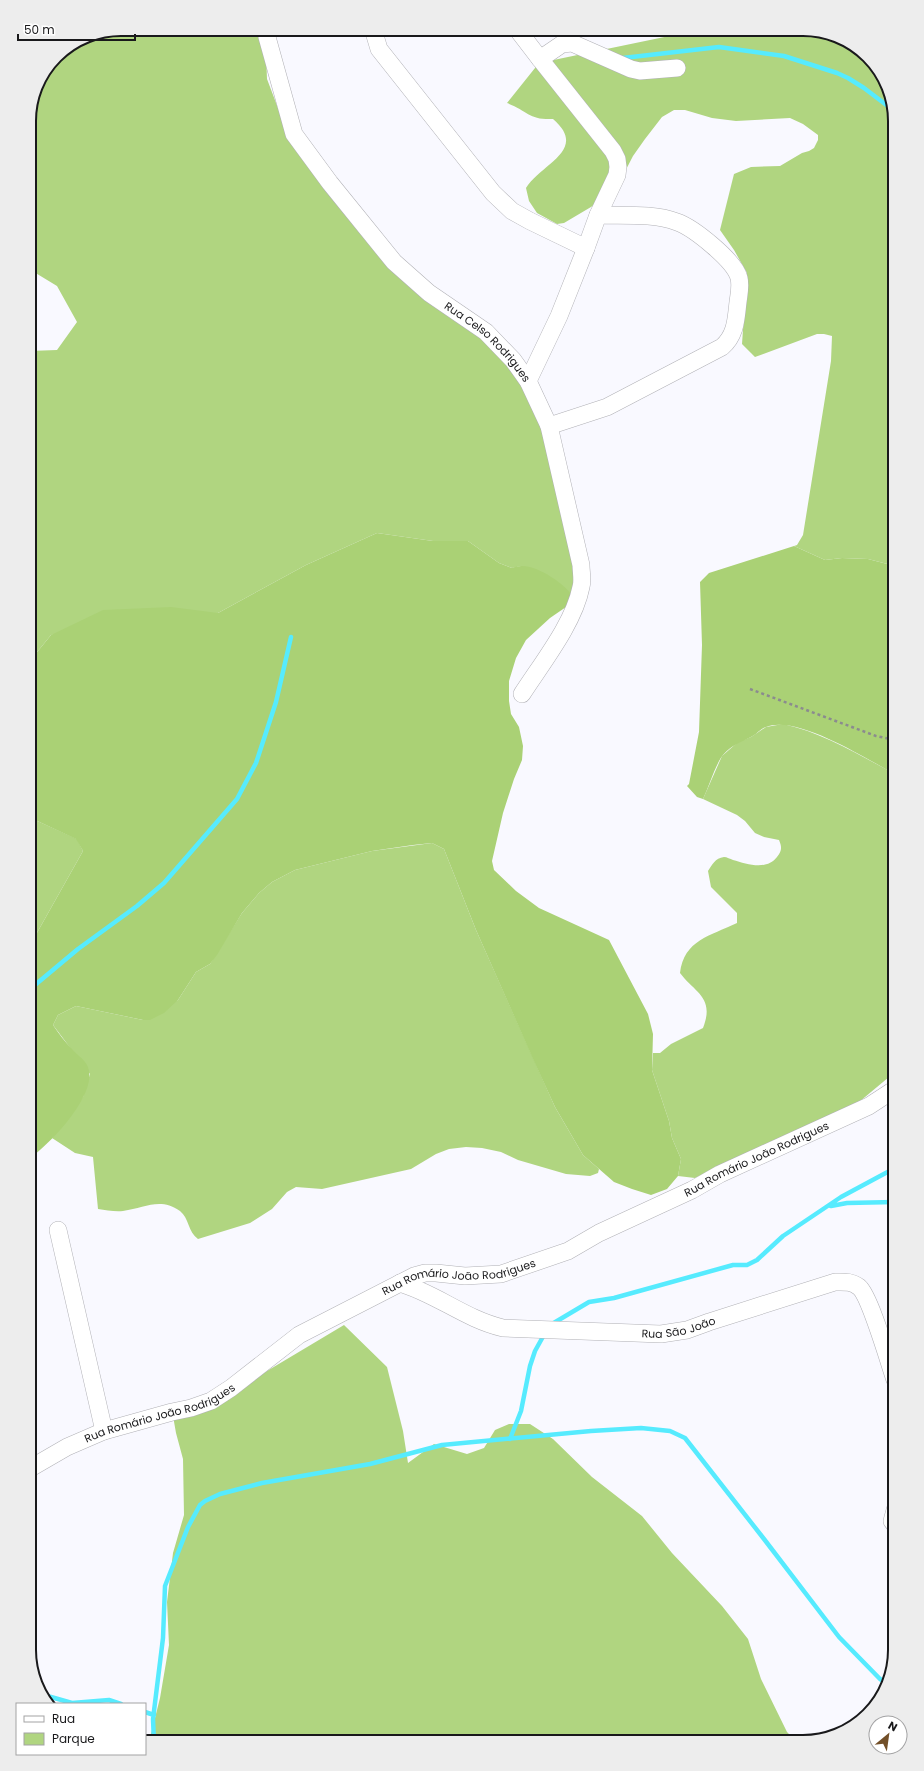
<svg xmlns="http://www.w3.org/2000/svg" width="924" height="1771" font-family="Poppins,sans-serif">
<rect width="100%" height="100%" fill="#f9f9ff"/>
<!-- green -->
<path fill="#b0d580" d="M121,29H265L267,79L290,140L393,267L499,351L540,414L576,556L574,598L521,566L512,568L499,563L468,541H433L377,533L306,565L218,613L51,635L29,662V351L57,350L77,322L57,286L29,269V115L36,86L56,56L86,36Z
M703,29H809L854,45L888,86L895,121V566L868,559L842,558L825,560L794,546L797,545L803,535L831,361L832,336L824,334H817L755,357L742,344L747,273L734,250L720,230L734,174L751,167L780,166L802,153L809,151L814,148L818,140V135L803,124L790,118L736,121L712,118L685,110H674L662,117L645,139L633,156L617,187L591,207L564,223L557,224L537,213L529,201L526,188C541,164 589,150 553,119C529,120 528,111 507,103L539,63Z
M783,724C824,733 859,755 895,774V1072L853,1107L695,1178L678,1176L681,1159L672,1138L669,1121L652,1070L653,1053H660L671,1044L703,1028C715,997 695,993 680,973C684,940 710,936 737,923V913L711,887L708,871C712,865 715,858 724,857C727,857 730,859 733,860C747,864 766,871 777,857C782,851 782,847 779,840L764,837L755,833L745,821L737,815L703,799L722,756L738,742L751,737L766,727Z
M33,819L77,839L83,851L29,947V820Z
M432,843L444,849L476,930L555,1107L583,1155L599,1169L598,1173L590,1176L566,1174L518,1160L501,1152L482,1148L466,1147L449,1149L436,1154L411,1169L322,1189L296,1187L287,1192L272,1209L250,1223L198,1239C188,1232 189,1218 180,1211C160,1197 145,1208 123,1211C115,1212 106,1210 98,1209L93,1157L75,1153L52,1138L83,1097L90,1074L53,1025L58,1015L76,1006L143,1020L178,1000L196,972L210,964L242,913L259,893L272,882L295,870L372,851Z
M344,1325L387,1367L403,1431L408,1463L434,1444L467,1454L484,1448L495,1430L509,1424H530L553,1439L592,1477L642,1516L672,1553L722,1606L748,1639L761,1679L787,1732L797,1742H149L160,1698L169,1645L167,1602L173,1553L184,1515L183,1459L176,1433L173,1416L220,1399Z"/>
<!-- forest -->
<path fill="#aad175" d="M377,533L433,541H468L499,563L512,568C514,567 518,566 521,566C537,565 566,584 574,598L566,607L550,618L526,640L516,658L509,681V701L511,714L519,727L523,746L522,760L514,779L503,813L492,861L494,870L516,891L539,908L609,940L648,1014L653,1034L652,1070L669,1121L672,1138L681,1159L678,1176L667,1189L651,1195L632,1189L614,1182L583,1155L555,1107L533,1059L476,930L444,849L432,843L413,845L372,851L295,870L272,882L259,893L242,913L217,955L210,964L196,972L178,1000L164,1013L150,1020H143L76,1006L58,1015L53,1025C59,1034 65,1042 72,1049C76,1054 84,1059 87,1065C101,1092 50,1144 29,1159V947L83,851L76,839L33,819L29,820V662L51,635L103,610L171,607L218,613L306,565Z
M794,546L825,560L842,558L868,559L895,566V774C866,759 797,714 766,727C760,729 756,735 751,737C739,743 732,745 723,755C716,763 708,789 703,799L697,797L687,786L689,784L699,732L702,645L700,582L709,573Z"/>
<g fill="none" stroke-linecap="round" stroke-linejoin="round">
<!-- stream -->
<path stroke="#56ebfe" stroke-width="4.5" d="M623,58L719,47L784,56L837,73L848,78L864,88L893,110
M29,990L78,949L137,906L164,883L237,799L256,763L276,702L291,637
M831,1206L847,1203L895,1202
M552,1324L589,1302L614,1298L733,1265H747L757,1260L783,1236L841,1197L895,1168
M510,1439L521,1411L530,1366L535,1351L545,1333
M44,1695L72,1703L109,1700L121,1704
M145,1712L154,1715
M154,1742L153,1719L163,1638L165,1586L188,1527L200,1505L205,1501L220,1494L262,1483L370,1464L442,1445L591,1431L641,1428L670,1431L685,1438L764,1539L839,1637L880,1679L885,1682"/>
<!-- minor casing -->
<g stroke="#b1b1b6" stroke-width="18">
<g id="minor">
<path id="s1" d="M269,29L267,37L294,134L330,183L394,262L429,293L486,332L513,360L528,381L549,426L581,565C581,572 583,580 581,587C574,623 542,663 522,694"/>
<path d="M373,29L379,49L493,193L512,211L530,221L586,248L598,215L617,175L618,167L617,159L613,151L540,59L562,44L572,43L631,69L640,71L677,68"/>
<path d="M517,29L540,59"/>
<path d="M528,381L559,316L586,248"/>
<path d="M549,426L607,407L722,347C736,335 736,319 738,302C739,294 741,286 739,278C735,261 694,228 677,222C653,213 623,216 598,215"/>
<path d="M58,1230L104,1431"/>
<path id="s2" d="M400,1283C437,1294 465,1319 503,1328L661,1334L687,1330L709,1322L835,1282C844,1282 851,1281 859,1287C870,1296 889,1363 895,1380"/>
<path id="s3" d="M29,1469L67,1447L104,1431L172,1412L191,1408L211,1401L231,1388L299,1335L414,1276L425,1273H436L465,1276L501,1274L568,1251L599,1233L692,1190L720,1174L869,1106L895,1089"/>
<path d="M895,1525L892,1521L895,1510"/>
</g>
</g>
<!-- path -->
<path stroke="#8b8b8f" stroke-width="2.5" stroke-dasharray="3 3" stroke-linecap="butt" d="M750,689L876,736L895,740"/>
<!-- minor -->
<use href="#minor" stroke="#fff" stroke-width="17"/>
</g>
<g text-anchor="middle" dominant-baseline="central" stroke-width="4" stroke-linejoin="round" paint-order="stroke">
<!-- street labels -->
<g font-size="11" fill="#19191b" stroke="#fff">
<text stroke="none"><textPath href="#s1" startOffset="395">Rua Celso Rodrigues</textPath></text>
<text stroke="none"><textPath href="#s3" startOffset="803">Rua Romário João Rodrigues</textPath></text>
<text stroke="none"><textPath href="#s3" startOffset="479">Rua Romário João Rodrigues</textPath></text>
<text stroke="none"><textPath href="#s2" startOffset="289">Rua São João</textPath></text>
<text stroke="none"><textPath href="#s3" startOffset="143">Rua Romário João Rodrigues</textPath></text>
</g>
</g>
<!-- crop -->
<path d="M0 0H924V1771H0ZM121 36H803A85 85 0 0 1 888 121V1650A85 85 0 0 1 803 1735H121A85 85 0 0 1 36 1650V121A85 85 0 0 1 121 36Z" fill="#ededed" fill-rule="evenodd"/>
<path fill="none" stroke="#19191b" stroke-width="2" d="M121 36H803A85 85 0 0 1 888 121V1650A85 85 0 0 1 803 1735H121A85 85 0 0 1 36 1650V121A85 85 0 0 1 121 36Z"/>
<!-- legend -->
<rect x="16" y="1703" width="130" height="52" fill="#ffffff" stroke="#a3a3a4"/>
<rect x="24" y="1716" width="20" height="6" fill="#ffffff" stroke="#a3a3a4"/>
<text x="52" y="1723" font-size="12" fill="#19191b">Rua</text>
<rect x="24" y="1733" width="20" height="12" fill="#b0d580" stroke="#a3a3a4"/>
<text x="52" y="1743" font-size="12" fill="#19191b">Parque</text>
<!-- north arrow -->
<g transform="translate(888 1735) rotate(29)"><circle r="19" fill="#ffffff" stroke="#a3a3a4"/>
<path d="M0-3L7 15L0 10L-7 15Z" fill="#724f28"/>
<text y="-6" font-size="11" font-weight="bold" text-anchor="middle" fill="#19191b">N</text>
</g>
<!-- scale -->
<path d="M18 34v6h117v-6" fill="none" stroke="#19191b" stroke-width="2"/>
<text x="24" y="34" font-size="12" fill="#19191b" stroke="#ffffff" stroke-width="3" paint-order="stroke">50 m</text>
</svg>
